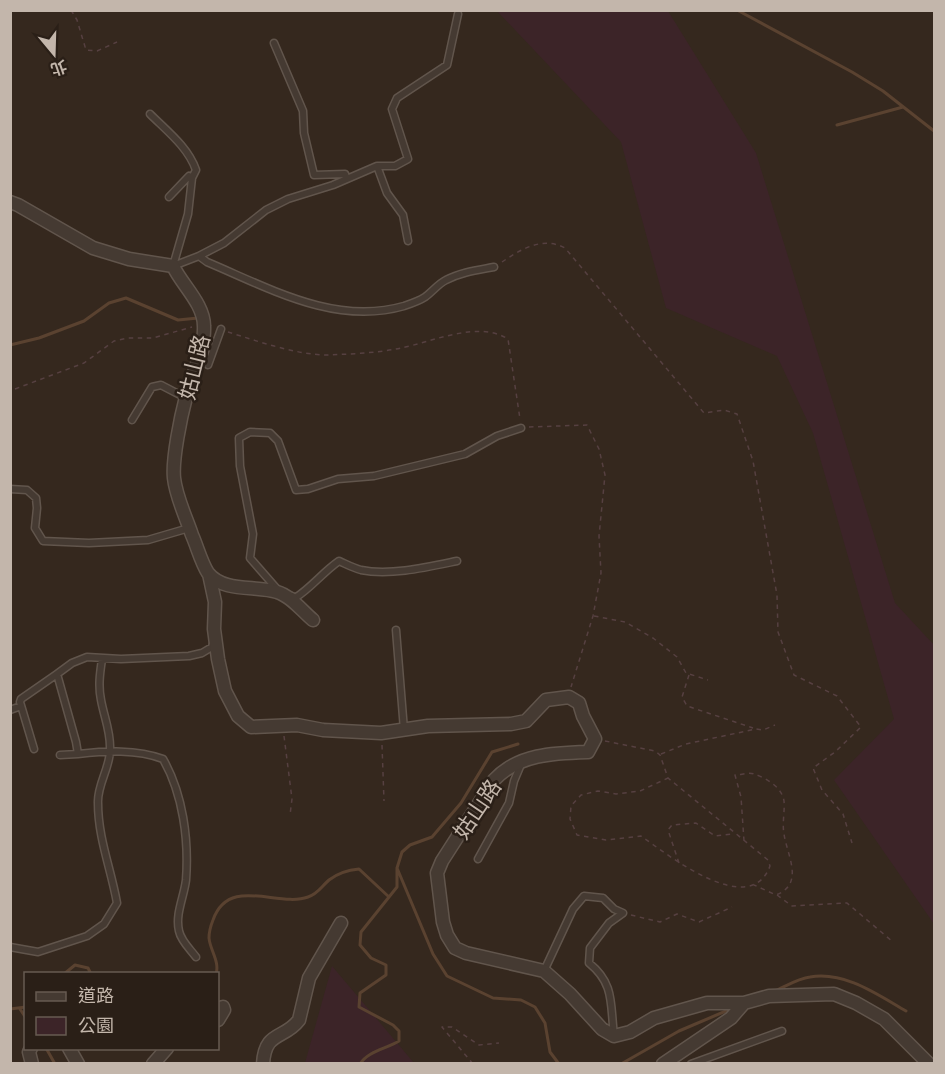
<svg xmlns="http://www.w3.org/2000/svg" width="945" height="1074" font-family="'Space Grotesk','Noto Sans TC',sans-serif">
<rect width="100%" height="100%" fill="#35281e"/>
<!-- green -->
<path fill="#3c2428" d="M497,11H668L756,153L895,603L934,645V924L834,780L894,719L813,433L777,356L666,308L621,142Z
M332,966L414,1063H305Z"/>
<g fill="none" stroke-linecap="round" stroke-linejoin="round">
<!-- stream -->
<path stroke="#5a4230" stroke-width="3" d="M737,10L852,72L883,91L934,131
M837,125L903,107
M10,345L39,338L84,321L109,303L126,298L178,320L198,318
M397,868L433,954L447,976L493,998L521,1000L535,1007L545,1023L550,1052L559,1064
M389,897L397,887V868L402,852L410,845L432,837L461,803L492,752L518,744
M64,974L75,965L88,968L91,974
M216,974C220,962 210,950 209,938C209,933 211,925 213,920C229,875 278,908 308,897C318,894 321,887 329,880C338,873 348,870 359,869L389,897L361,932L360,945L371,958L386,965V975L360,993L359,1007L393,1025L399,1031V1041C386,1049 368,1051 360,1064
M775,991C786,986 799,978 810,977C845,971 878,995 906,1011
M10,1009L26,1007
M20,1009L26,1018
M46,1048L55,1064
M621,1064L679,1031L733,1008"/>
<!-- lane casing -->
<g stroke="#61554c" stroke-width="9">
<path id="lane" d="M274,43L303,111L304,133L314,175L345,174L347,179
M150,114C167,131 188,147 196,170L192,178L189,176L169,197
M377,166L387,193L403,215L408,241
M192,178L188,214L173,266L199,256L207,262C269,288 335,326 404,306C410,304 419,301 425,297C432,292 438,284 446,280C461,272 478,270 494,267
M199,256L224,243L266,210L288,199L333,185L377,166H395L408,159L392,109L397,98L447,65L458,14
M208,365L221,329
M132,420L152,387L161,385L186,398
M10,489L27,490L36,498L37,508L35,528L43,541L89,543L148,540L189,528
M277,589L250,558L253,534L240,466L239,438L250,432L270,433L278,441L296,490L308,489L338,479L374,476L465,454L497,436L521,428
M292,596L295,598C311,588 323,572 339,561C346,564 353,568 361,570C390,576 428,567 457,561
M396,630L404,730
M57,674L72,663L87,657L121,659L189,656L202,653L212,647L214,641
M10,710L21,706
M34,749L20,702L21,699L57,674L76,742L78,754C106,751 136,749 163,759C183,794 189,840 186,880C184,897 175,914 179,931C181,941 190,949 196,957
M60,755L78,754
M478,859L509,803L514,781L522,762
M10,947L38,952L87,936L104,924L117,903C111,869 98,838 98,803C97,785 110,768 110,750C111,732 104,717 101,700C98,686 100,673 102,659
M544,971L573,909L584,896L603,898L614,909L623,913L609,923L590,948L589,963C615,984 610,1004 614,1035
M691,1064L782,1031"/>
</g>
<!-- street casing -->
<g stroke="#61554c" stroke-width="15">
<path id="street" d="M10,202L18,205L93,248L129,259L173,266C182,285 204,304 204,326C205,350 192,374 186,397C181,416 172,459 174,478C176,497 186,517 192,535C197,546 201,562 208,573C224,593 256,585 277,592C291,596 302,611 313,620
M209,574L215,602L214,629L218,659L225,691L238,716L251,727L297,725L323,730L381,733L428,726L511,724L526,721L546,700L569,697L579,703L583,716L595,739L588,752C554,753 518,754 494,780L442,861L437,873L443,922L447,935L455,948L466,953L544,971L570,994L602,1029L614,1036L630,1032L654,1018L707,1003H744L769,996L834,994L856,1003L884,1019L929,1064
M218,1009L223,1007L224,1010L218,1020
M31,1048L29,1052L32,1064
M69,1048L78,1064
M153,1064L167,1048
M263,1064C265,1030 284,1040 299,1020L309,978L341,923
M663,1064L731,1018L744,1003"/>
</g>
<!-- path -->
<path stroke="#564041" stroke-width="1.5" stroke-dasharray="4.5 4.5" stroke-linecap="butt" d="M71,10L77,20L86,50L97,51L117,42
M502,262C521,249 543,236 565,248L704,413L724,410L737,414L753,461L777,595L778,632L794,675L837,696L861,727L835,752L813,768L822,790L843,814L852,843
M228,332C257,341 297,355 327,355C351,354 378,353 401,348C432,342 478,320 508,339L520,419
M15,389L84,363L114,341L128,338H153L192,327
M529,427L587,425L599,449L605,475L599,536L601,573L593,616L571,687
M594,616L625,622L653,638L677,657L686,673L708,680
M689,675L682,697L687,706L753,728
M284,736L292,799L290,815
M605,741L655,751L660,755L668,778L640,791L616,794L598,791L581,795L571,806L570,819L577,835L606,840L641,836C668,855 750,920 770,866L768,860L668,778
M382,745L384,801
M661,754L686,744L756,729L763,730L775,725
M744,841L741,797L735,775C741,775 748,772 754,774C766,778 782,787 784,801C785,811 782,823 784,834C787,855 805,884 776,895L754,885
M679,863L668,830L672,825L696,823L715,836L733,834
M777,895L792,906L847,903L893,942
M631,915L660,922L677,914L699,922L732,907
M473,1064L442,1027H452L479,1045L499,1043"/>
<!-- lane -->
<use href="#lane" stroke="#453a32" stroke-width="6"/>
<!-- street -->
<use href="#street" stroke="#453a32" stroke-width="12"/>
</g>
<g text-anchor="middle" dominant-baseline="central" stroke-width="5" stroke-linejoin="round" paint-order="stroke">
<!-- street labels -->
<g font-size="22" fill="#c3b6ab" stroke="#2a1f17">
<text transform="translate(194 367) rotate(-76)">姑山路</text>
<text transform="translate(477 809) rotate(-56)">姑山路</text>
</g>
</g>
<!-- border -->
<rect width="945" height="1074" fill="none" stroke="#c3b6ab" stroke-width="24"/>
<!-- legend -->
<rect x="24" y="972" width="195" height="78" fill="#2a1f17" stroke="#675b52" stroke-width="1.5"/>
<rect x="36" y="992" width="30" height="9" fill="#453a32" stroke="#675b52" stroke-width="1.5"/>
<text x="78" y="1002" font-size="18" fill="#c3b6ab">道路</text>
<rect x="36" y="1017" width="30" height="18" fill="#3c2428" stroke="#675b52" stroke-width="1.5"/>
<text x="78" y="1032" font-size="18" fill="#c3b6ab">公園</text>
<!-- north arrow -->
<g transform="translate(54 54) rotate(161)" stroke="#2a1f17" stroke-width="4.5" paint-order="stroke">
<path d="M0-4.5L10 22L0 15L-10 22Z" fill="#c3b6ab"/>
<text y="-9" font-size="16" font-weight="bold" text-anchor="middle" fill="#c3b6ab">北</text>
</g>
</svg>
